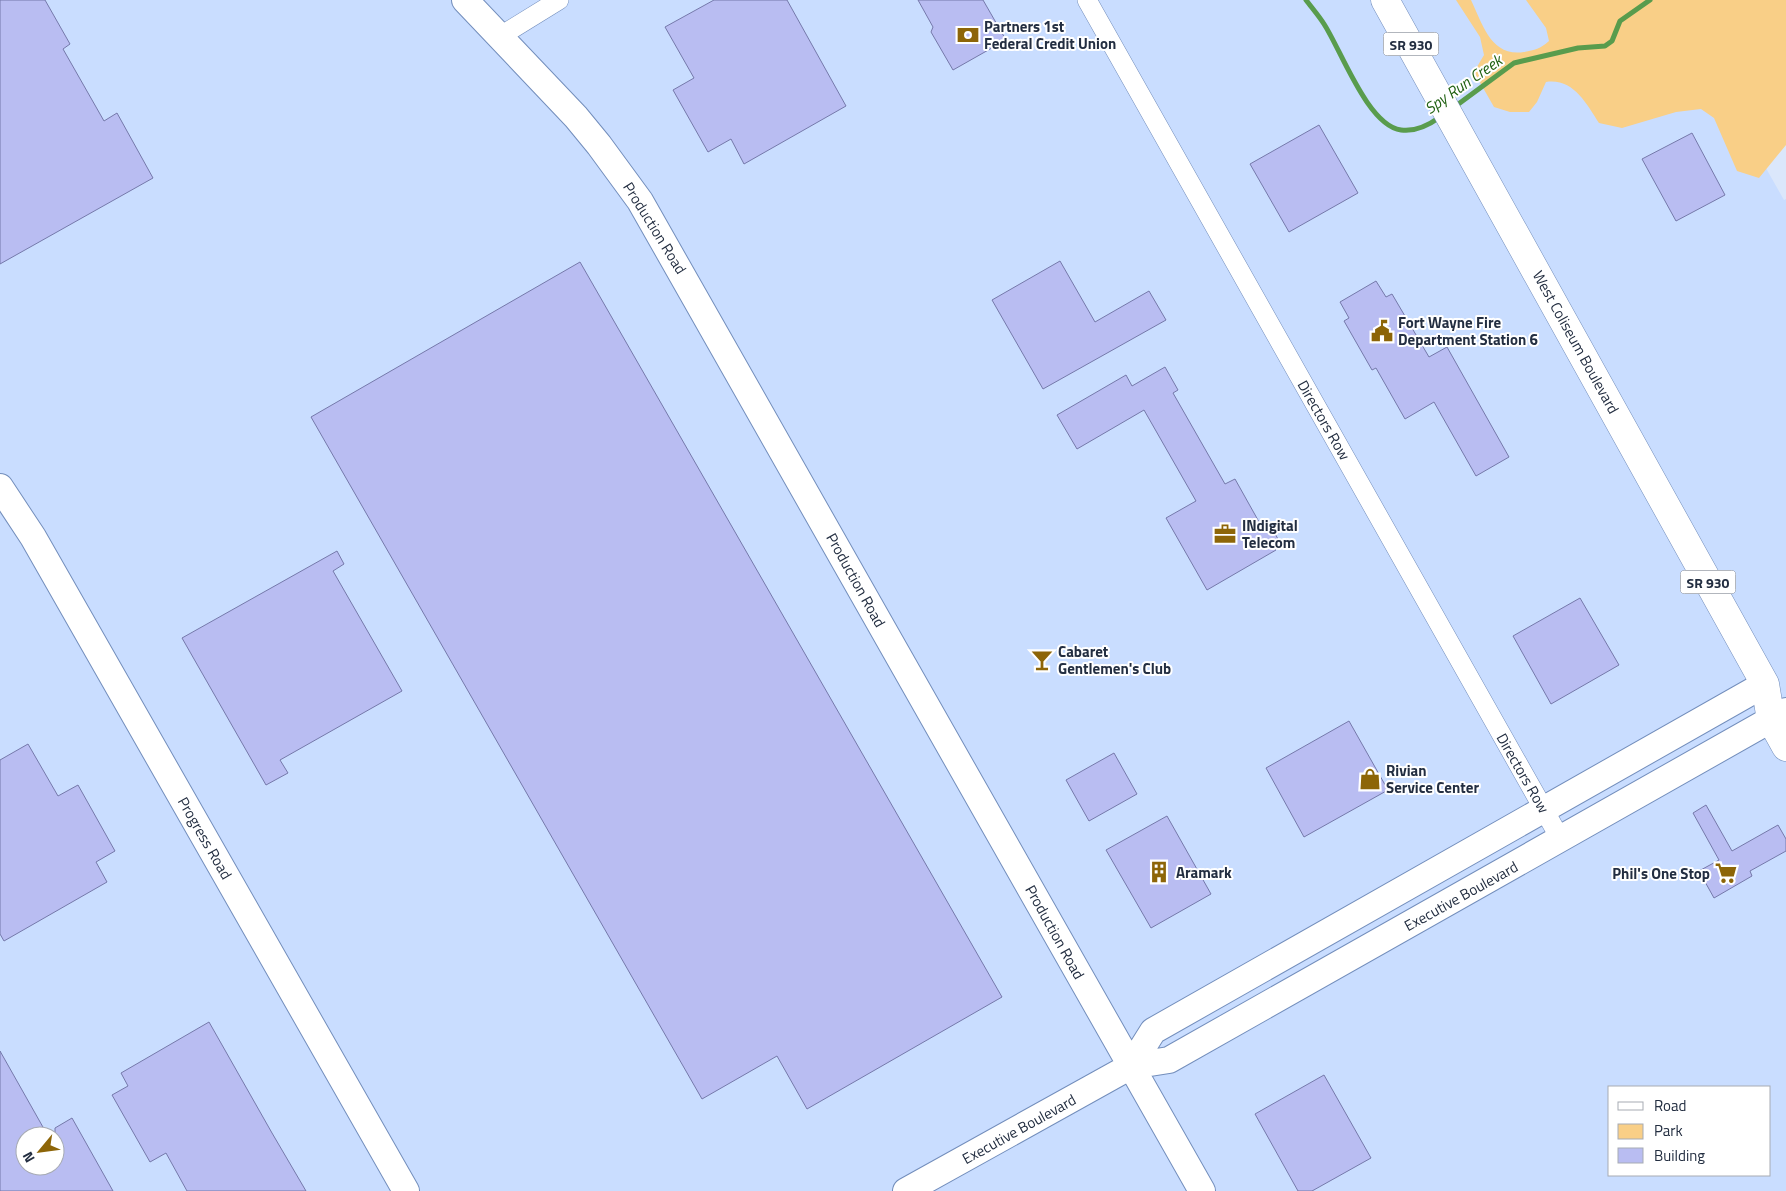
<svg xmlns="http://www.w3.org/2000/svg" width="1786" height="1191" font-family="'Titillium Web',sans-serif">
<rect width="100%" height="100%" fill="#dbe7fb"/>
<!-- built -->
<path fill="#c9ddff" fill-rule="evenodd" d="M0,0H1671L1784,200L1786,199V1191H0ZM1610,1087H1770V1175H1610ZM25,1136H55V1166H25Z"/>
<!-- green -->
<path fill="#f9cf87" d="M1456,0H1471C1483,25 1491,57 1524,52C1535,50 1540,49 1549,41L1546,28L1526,0H1786V145L1759,178L1737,171L1714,118L1701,109L1676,112L1622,128L1599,123C1586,103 1573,78 1546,82L1537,102L1529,112H1510L1494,107L1474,72L1484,55L1480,37Z"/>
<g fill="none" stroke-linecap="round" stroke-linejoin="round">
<!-- stream -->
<path stroke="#599c4d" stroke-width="5" d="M1306,0C1312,8 1319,16 1324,24C1341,50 1368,126 1401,130C1415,132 1429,125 1440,117
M1453,108L1514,63L1578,48L1605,46L1612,41L1620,21L1650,0"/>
</g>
<!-- building -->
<path fill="#b9bdf2" stroke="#7579aa" d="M0,0H45L70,44L63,49L104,121L117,113L153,178L0,264Z
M714,0H787L846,106L744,164L731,139L708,152L673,90L694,78L665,27Z
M918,0H983L1006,40L953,70L931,32L933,27Z
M1319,125L1358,193L1289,232L1250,164Z
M1692,133L1725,195L1676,221L1642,159Z
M1060,261L1095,322L1149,291L1166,320L1043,389L992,300Z
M580,262L1002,997L807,1109L777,1056L702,1099L311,417Z
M1376,281L1386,297L1392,294L1429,357L1447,347L1509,457L1476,476L1434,402L1405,419L1376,368L1372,370L1344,321L1349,318L1340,302Z
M1165,367L1178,390L1173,393L1225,484L1235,479L1263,529L1270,525L1278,539L1271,542L1276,550L1207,590L1166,518L1196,501L1144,410L1077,449L1057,415L1126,375L1132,386Z
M337,551L344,564L333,571L402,691L280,760L288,773L266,785L182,638Z
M1580,598L1619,665L1551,704L1513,636Z
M1349,721L1388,790L1304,837L1266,768Z
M28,744L58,796L78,785L115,851L96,862L107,882L4,941L0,934V760Z
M1114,753L1137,794L1089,821L1066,780Z
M1706,805L1732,851L1778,825L1786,839V851L1750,871L1752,876L1714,898L1699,871L1719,860L1693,813Z
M1167,816L1211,894L1151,928L1106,850Z
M209,1022L272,1133L306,1191H187L166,1153L150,1162L112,1095L128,1086L121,1073Z
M0,1051L48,1136H25V1166H55V1128L72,1118L113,1191H0Z
M1324,1075L1371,1158L1312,1191H1298L1255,1114Z"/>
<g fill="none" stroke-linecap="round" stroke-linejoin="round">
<!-- street casing -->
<g stroke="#738ebc" stroke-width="20">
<path id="street" d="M1087,0L1561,840
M499,37L559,0"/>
</g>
<!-- secondary casing -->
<g stroke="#738ebc" stroke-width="28">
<path id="secondary" d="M465,0L576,117L599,145L640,201L1202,1191
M0,487L33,537L406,1191
M1131,1066L1153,1031L1765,684
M906,1191L1131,1066L1169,1060L1786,711"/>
</g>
<!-- highway casing -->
<g stroke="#738ebc" stroke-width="29">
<path id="highway" d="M1385,0L1765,684L1771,720L1786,747"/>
</g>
<!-- street -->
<use href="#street" stroke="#fff" stroke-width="19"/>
<!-- secondary -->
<use href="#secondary" stroke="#fff" stroke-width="26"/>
<!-- highway -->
<use href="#highway" stroke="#fff" stroke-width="28"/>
</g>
<!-- icons -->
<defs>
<g id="bank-bare" transform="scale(1.725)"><path d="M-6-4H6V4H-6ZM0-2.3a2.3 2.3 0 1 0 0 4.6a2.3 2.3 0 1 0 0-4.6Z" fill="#8d6508" stroke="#fff" stroke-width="2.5" paint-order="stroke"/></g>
<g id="civic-bare" transform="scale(1.725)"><path d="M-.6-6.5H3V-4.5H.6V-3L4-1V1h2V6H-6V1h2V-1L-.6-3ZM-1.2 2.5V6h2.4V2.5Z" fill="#8d6508" stroke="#fff" stroke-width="2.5" paint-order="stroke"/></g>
<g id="office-bare" transform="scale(1.725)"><path d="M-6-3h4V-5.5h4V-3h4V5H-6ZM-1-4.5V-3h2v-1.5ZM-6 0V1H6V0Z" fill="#8d6508" stroke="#fff" stroke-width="2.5" paint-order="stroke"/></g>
<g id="bar-bare" transform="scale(1.725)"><path d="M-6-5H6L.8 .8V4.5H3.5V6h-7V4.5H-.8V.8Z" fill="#8d6508" stroke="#fff" stroke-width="2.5" paint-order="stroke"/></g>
<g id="shop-bare" transform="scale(1.725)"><path d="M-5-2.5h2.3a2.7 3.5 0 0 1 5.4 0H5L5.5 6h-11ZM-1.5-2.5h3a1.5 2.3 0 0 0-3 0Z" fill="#8d6508" stroke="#fff" stroke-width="2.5" paint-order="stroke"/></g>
<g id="building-bare" transform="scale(1.725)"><path d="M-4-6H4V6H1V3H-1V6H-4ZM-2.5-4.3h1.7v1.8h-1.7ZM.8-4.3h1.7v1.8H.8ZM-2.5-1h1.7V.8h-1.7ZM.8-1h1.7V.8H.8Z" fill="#8d6508" stroke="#fff" stroke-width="2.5" paint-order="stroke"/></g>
<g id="supermarket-bare" transform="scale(1.725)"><path d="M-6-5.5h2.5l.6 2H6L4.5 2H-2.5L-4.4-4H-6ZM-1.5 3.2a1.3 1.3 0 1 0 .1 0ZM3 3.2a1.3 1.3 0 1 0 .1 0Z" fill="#8d6508" stroke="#fff" stroke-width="2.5" paint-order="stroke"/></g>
</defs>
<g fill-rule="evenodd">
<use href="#bank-bare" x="968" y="35"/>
<use href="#civic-bare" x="1382" y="331"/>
<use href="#office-bare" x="1225" y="534"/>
<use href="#bar-bare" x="1042" y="660"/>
<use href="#shop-bare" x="1370" y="779"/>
<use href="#building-bare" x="1159" y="872"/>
<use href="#supermarket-bare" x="1726" y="873"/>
</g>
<g text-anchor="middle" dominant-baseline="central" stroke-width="4" stroke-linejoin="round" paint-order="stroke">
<!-- shield labels -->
<g fill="#fff" stroke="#656d7a" stroke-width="1">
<rect x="1383.5" y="32.5" width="55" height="23" rx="4"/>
<rect x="1680.5" y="570.5" width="55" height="23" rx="4"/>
</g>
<g font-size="14" font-weight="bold" fill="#232e41">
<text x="1411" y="44">SR 930</text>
<text x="1708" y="582">SR 930</text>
</g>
<!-- poi labels -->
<g font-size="15" font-weight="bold" fill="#232e41" stroke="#fff" text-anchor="start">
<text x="984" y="26">Partners 1st<tspan x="984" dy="17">Federal Credit Union</tspan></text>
<text x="1398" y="322">Fort Wayne Fire<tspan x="1398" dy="17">Department Station 6</tspan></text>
<text x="1242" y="525">INdigital<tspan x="1242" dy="17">Telecom</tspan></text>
<text x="1058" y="651">Cabaret<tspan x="1058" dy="17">Gentlemen's Club</tspan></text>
<text x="1386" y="770">Rivian<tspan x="1386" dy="17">Service Center</tspan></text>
<text x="1176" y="872">Aramark</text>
<text x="1710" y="873" text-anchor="end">Phil's One Stop</text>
</g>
<!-- street labels -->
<g font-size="15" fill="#232e41" stroke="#fff">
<text transform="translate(655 228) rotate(58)">Production Road</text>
<text transform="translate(1576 342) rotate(61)">West Coliseum Boulevard</text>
<text transform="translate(1324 420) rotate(60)">Directors Row</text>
<text transform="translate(856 580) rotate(61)">Production Road</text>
<text transform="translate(1523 773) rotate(60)">Directors Row</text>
<text transform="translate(205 838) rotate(60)">Progress Road</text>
<text transform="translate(1461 896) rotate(-29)">Executive Boulevard</text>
<text transform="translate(1055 932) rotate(61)">Production Road</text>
<text transform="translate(1019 1129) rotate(-29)">Executive Boulevard</text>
</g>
<!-- water labels -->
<g font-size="16" font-style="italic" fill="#206112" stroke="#fff">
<text transform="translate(1463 84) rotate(-35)">Spy Run Creek</text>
</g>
</g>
<!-- legend -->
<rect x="1608" y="1086" width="162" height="90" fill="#ffffff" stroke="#a7abb3"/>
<rect x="1618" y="1102" width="25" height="8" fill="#ffffff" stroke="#a7abb3"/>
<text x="1654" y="1111" font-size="15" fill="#232e41">Road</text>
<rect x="1618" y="1124" width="25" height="15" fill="#f9cf87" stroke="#a7abb3"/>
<text x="1654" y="1136" font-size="15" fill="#232e41">Park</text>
<rect x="1618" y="1148" width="25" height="15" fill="#b9bdf2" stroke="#a7abb3"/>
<text x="1654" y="1161" font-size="15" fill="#232e41">Building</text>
<!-- north arrow -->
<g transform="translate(40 1151) rotate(241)"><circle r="24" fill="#ffffff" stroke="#a7abb3"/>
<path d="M0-4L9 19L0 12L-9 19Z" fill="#8d6508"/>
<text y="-8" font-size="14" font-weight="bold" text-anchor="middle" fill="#232e41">N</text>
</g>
</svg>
